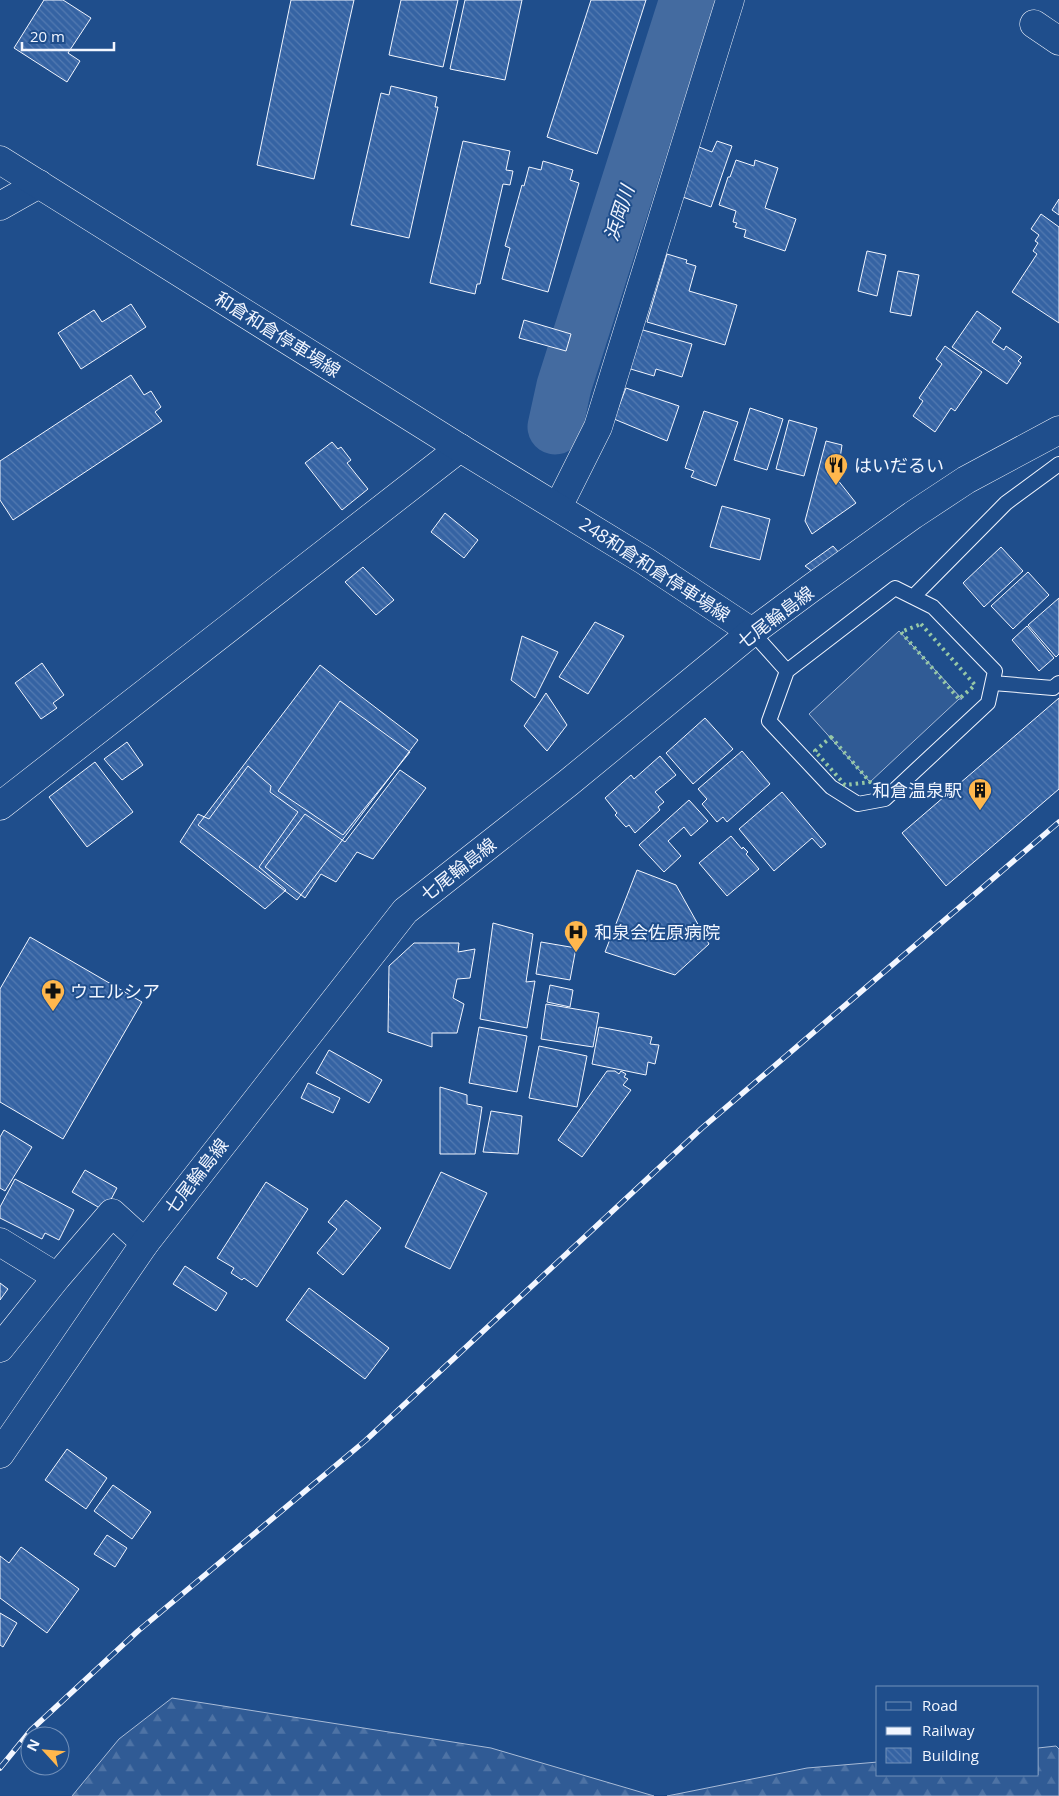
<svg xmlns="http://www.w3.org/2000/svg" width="1059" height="1796" font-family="'Open Sans','Noto Sans JP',sans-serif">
<defs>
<pattern id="forest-firs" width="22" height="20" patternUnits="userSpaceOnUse" patternTransform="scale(1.25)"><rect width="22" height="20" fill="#305b95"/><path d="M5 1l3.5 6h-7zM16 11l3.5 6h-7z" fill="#4e73a5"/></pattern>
<pattern id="building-back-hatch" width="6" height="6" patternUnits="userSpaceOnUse" patternTransform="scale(1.25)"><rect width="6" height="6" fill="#3563a3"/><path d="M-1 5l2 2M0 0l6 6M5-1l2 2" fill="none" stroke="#537ab1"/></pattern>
</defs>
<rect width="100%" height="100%" fill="#1f4e8c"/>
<!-- built -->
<path fill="#305b95" stroke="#a8bbd7" d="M899,631L962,699H959L870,782L809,714Z"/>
<!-- forest -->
<path fill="url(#forest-firs)" stroke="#a8bbd7" d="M172,1698L491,1748L654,1796H72L119,1739Z
M1056,1746L1059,1749V1796H667L807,1768L878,1762V1775H1038V1748Z"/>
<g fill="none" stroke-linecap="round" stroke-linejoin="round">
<!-- river -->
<path stroke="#446ba0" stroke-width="55" d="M555,427L564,386L687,0"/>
</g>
<!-- building -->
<path fill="url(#building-back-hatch)" stroke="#f2f6ff" d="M44,0H63L91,18L68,53L80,61L67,82L14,48Z
M291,0H354L314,179L257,165Z
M401,0H458L443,67L389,55Z
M465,0H522L505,80L450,69Z
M591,0H646L597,154L547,137Z
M391,86L437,97L435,107H438L409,238L351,225L381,93L389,95Z
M463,141L510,151L506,170L513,171L510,185L503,184L480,284H477L475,294L430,283Z
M717,141L732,146L711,207L677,195L694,145L712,152Z
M736,160L754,166L755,160L778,168L765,208L796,219L785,251L744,237L746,230L735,227L737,223L733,222L736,211L719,205L728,177H730Z
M543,161L573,170L570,180L579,183L548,292L502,279L510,248L505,246L522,185L524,186L529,167L541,170Z
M1059,199V215L1052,210Z
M1041,214L1059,227V323L1012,292L1037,254L1033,251L1038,243L1035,241L1039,235L1031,229Z
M867,251L886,255L877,296L858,291Z
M667,254L687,260L686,263L696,266L689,291L737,305L725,345L647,322Z
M898,271L919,275L911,316L890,312Z
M131,304L146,327L81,369L58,333L94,310L102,322Z
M977,311L1001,328L992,342L1004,350L1006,346L1022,357L1018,361L1021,363L1007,384L952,347Z
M524,320L571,334L566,351L519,338Z
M636,328L692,344L682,377L656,369L654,376L624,367Z
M945,346L982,372L955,411L951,408L935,432L913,416L923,401L919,398L942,364L936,359Z
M131,375L144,395L151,391L161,407L155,412L162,421L13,520L0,500V461Z
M626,388L679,406L667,441L614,419Z
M750,408L783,419L767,470L734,460Z
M704,411L738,422L716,486L691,477L694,471L685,468Z
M789,420L817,428L804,476L776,469Z
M826,441L842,445L837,479L856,503L812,534L805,521Z
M332,442L338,449L341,447L351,460L347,463L368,489L342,510L305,463Z
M722,506L770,519L760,560L710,547Z
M445,513L478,540L464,558L431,532Z
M833,546L840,554L813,572L805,566Z
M1001,547L1023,571L984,607L963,583Z
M363,567L394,600L376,615L345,582Z
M1028,572L1049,595L1013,629L991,606Z
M1059,598V654L1056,657L1028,625Z
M595,622L624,636L588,694L559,677Z
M1027,626L1054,658L1039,671L1012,640Z
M522,636L558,652L535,698L511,680Z
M42,663L64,695L53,703L57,708L41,719L15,683Z
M320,665L418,740L297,900L198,825Z
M546,693L567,725L547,751L524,726Z
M1059,698V789L946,886L902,833Z
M340,701L410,752L343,835L278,791Z
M705,718L733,749L693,784L666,753Z
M127,742L143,765L122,780L104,759Z
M742,751L770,784L727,822L723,817L717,822L702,804L707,799L698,789Z
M660,756L676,775L655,792L664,802L658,807L660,810L635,833L629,825L626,827L615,815L617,813L605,798L631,775L634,779Z
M95,762L133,812L87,847L49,797Z
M248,766L271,786L270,792L298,812L259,867L286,890L265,909L180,842L198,814L209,819Z
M400,770L426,788L373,859L357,852L336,882L321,874L305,898L265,867L305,814L345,842Z
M782,792L826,844L821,848L812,838L774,871L739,829Z
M689,800L708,821L691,836L684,827L668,841L681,856L664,872L639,845Z
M731,836L742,849L743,847L748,852L746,854L759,869L727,896L699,863Z
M637,870L676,885L709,944L675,975L605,952Z
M493,923L533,934L526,982L535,981L527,1028L480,1019Z
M30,937L142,1002L63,1139L0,1102V989Z
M541,942L576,948L570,980L536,974Z
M414,943H459L458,952L475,949L470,978L457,979L453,998L464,1004L457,1033H432V1047L388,1032L389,966Z
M550,985L573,990L570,1007L547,1002Z
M546,1004L599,1013L593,1047L541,1039Z
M479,1027L527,1036L517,1092L469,1083Z
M599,1027L652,1037L650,1044L659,1045L655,1064L648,1062L646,1075L592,1064Z
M539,1046L587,1056L577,1107L529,1098Z
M329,1050L382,1080L369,1103L316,1073Z
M607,1071H615L619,1074L621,1071L626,1074L624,1077L628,1079L623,1085L631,1090L582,1157L558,1140Z
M308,1083L340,1098L333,1113L301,1098Z
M440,1087L467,1095V1104L482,1107L475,1154H440Z
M491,1111L522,1116L518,1154L483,1152Z
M4,1130L32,1147L5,1191L0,1188V1137Z
M85,1170L117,1188L105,1211L72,1192Z
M441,1172L487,1193L450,1269L405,1247Z
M15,1179L74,1210L59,1240L45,1233L42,1239L0,1218V1207Z
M266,1182L308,1209L257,1287L244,1278L242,1280L231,1273L234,1268L217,1258Z
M346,1200L381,1228L343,1275L317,1253L337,1229L328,1222Z
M185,1266L227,1293L216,1311L173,1284Z
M0,1283L8,1289L0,1300Z
M309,1288L389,1348L365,1379L286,1320Z
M67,1449L107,1478L86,1509L45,1480Z
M113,1485L151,1512L132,1539L94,1511Z
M107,1535L127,1548L115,1567L94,1554Z
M21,1547L79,1589L47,1633L0,1598V1556L9,1563Z
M0,1613L17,1623L3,1647L0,1645Z"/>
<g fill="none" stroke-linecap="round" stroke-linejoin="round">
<!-- lane casing -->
<g stroke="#f2f6ff" stroke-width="16">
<path id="lane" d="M895,588L933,607L995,671L988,703L885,799L858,804L831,787L769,721L787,671Z
M913,597L1006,503L1059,464
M752,632L787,671
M993,683L1053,688L1059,683"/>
</g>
<!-- street casing -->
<g stroke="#f2f6ff" stroke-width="29">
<path id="street" d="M1034,24L1059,41
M0,206L39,184
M558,507L598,427L730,0
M0,806L460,448
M0,1242L57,1277
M0,1348L57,1277L112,1213L145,1243"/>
</g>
<!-- secondary casing -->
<g stroke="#f2f6ff" stroke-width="29">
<path id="secondary" d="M0,160L460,448L645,561L752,632"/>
</g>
<!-- primary casing -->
<g stroke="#f2f6ff" stroke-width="29">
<path id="primary" d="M0,1454L145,1243L405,911L568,783L752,632L810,589L913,515L966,480L1059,430"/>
</g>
<!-- lane -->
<use href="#lane" stroke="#1f4e8c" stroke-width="14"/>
<!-- street -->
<use href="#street" stroke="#1f4e8c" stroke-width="28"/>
<!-- secondary -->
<use href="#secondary" stroke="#1f4e8c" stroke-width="28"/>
<!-- primary -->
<use href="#primary" stroke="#1f4e8c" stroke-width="28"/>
<!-- rail casing -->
<g stroke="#f2f6ff" stroke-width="5.5">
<path id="rail" d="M0,1768L31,1730L138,1631L365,1441L702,1128L1059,822"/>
</g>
<!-- rail -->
<use href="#rail" stroke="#1f4e8c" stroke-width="4" stroke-dasharray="11" stroke-linecap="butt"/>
<!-- hedge -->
<path stroke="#97c8a6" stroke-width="4" stroke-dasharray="2.5 4" stroke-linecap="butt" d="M921,624L975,685L959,699L901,632Z
M831,737L870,782L845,785L815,751Z"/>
</g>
<!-- icons -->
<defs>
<g id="restaurant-pin" transform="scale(1.25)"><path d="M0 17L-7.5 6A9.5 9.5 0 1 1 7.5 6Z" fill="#ffb74d" stroke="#1f4e8c"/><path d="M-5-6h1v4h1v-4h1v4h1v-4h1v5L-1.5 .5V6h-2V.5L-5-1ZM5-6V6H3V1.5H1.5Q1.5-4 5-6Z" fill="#111"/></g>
<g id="building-pin" transform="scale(1.25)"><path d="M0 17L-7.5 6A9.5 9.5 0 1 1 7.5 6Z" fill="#ffb74d" stroke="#1f4e8c"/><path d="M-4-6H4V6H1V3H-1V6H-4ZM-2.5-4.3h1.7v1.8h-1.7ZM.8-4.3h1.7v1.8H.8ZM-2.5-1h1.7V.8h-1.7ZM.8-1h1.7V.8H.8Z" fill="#111"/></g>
<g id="hospital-pin" transform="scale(1.25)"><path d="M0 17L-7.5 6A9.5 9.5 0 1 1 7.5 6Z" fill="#ffb74d" stroke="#1f4e8c"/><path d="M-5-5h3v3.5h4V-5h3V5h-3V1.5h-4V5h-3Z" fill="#111"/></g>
<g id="pharmacy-pin" transform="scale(1.25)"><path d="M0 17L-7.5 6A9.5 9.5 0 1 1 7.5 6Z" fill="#ffb74d" stroke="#1f4e8c"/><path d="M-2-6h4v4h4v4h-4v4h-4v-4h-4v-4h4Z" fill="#111"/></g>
</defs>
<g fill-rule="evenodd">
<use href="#restaurant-pin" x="836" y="465"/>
<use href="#building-pin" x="980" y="790"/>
<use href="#hospital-pin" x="576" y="932"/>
<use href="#pharmacy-pin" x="53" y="991"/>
</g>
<g text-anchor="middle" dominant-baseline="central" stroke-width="4" stroke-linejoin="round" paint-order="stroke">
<!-- street labels -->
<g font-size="18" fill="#f2f6ff" stroke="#1f4e8c">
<text transform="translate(278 334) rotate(32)">和倉和倉停車場線</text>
<text transform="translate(655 569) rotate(33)">248和倉和倉停車場線</text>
<text transform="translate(775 617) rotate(-37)">七尾輪島線</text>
<text transform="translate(458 869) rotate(-38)">七尾輪島線</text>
<text transform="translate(196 1176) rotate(-52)">七尾輪島線</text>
</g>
<!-- poi labels -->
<g font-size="18" fill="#f2f6ff" stroke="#1f4e8c" text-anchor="start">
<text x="854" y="465">はいだるい</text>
<text x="962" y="790" text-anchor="end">和倉温泉駅</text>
<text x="594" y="932">和泉会佐原病院</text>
<text x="70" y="991">ウエルシア</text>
</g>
<!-- water labels -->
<g font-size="19" font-style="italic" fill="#f2f6ff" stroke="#1f4e8c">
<text transform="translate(619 213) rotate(-72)">浜岡川</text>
</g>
</g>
<!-- legend -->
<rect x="876" y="1686" width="162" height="90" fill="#1f4e8c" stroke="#7391ba"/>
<rect x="886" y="1702" width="25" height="8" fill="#1f4e8c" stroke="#7391ba"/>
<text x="922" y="1711" font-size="15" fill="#f2f6ff">Road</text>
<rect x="886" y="1727" width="25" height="8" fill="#f2f6ff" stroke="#7391ba"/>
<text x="922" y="1736" font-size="15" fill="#f2f6ff">Railway</text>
<rect x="886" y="1748" width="25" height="15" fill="url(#building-back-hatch)" stroke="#7391ba"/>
<text x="922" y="1761" font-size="15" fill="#f2f6ff">Building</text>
<!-- north arrow -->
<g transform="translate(45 1751) rotate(296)"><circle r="24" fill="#1f4e8c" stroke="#7391ba"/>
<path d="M0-4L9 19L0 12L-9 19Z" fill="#ffb74d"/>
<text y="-8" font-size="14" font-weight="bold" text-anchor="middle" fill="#f2f6ff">N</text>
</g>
<!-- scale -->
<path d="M22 42v8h92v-8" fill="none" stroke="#f2f6ff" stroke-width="2.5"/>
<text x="30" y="42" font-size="15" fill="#f2f6ff" stroke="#1f4e8c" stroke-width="4" paint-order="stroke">20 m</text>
</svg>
